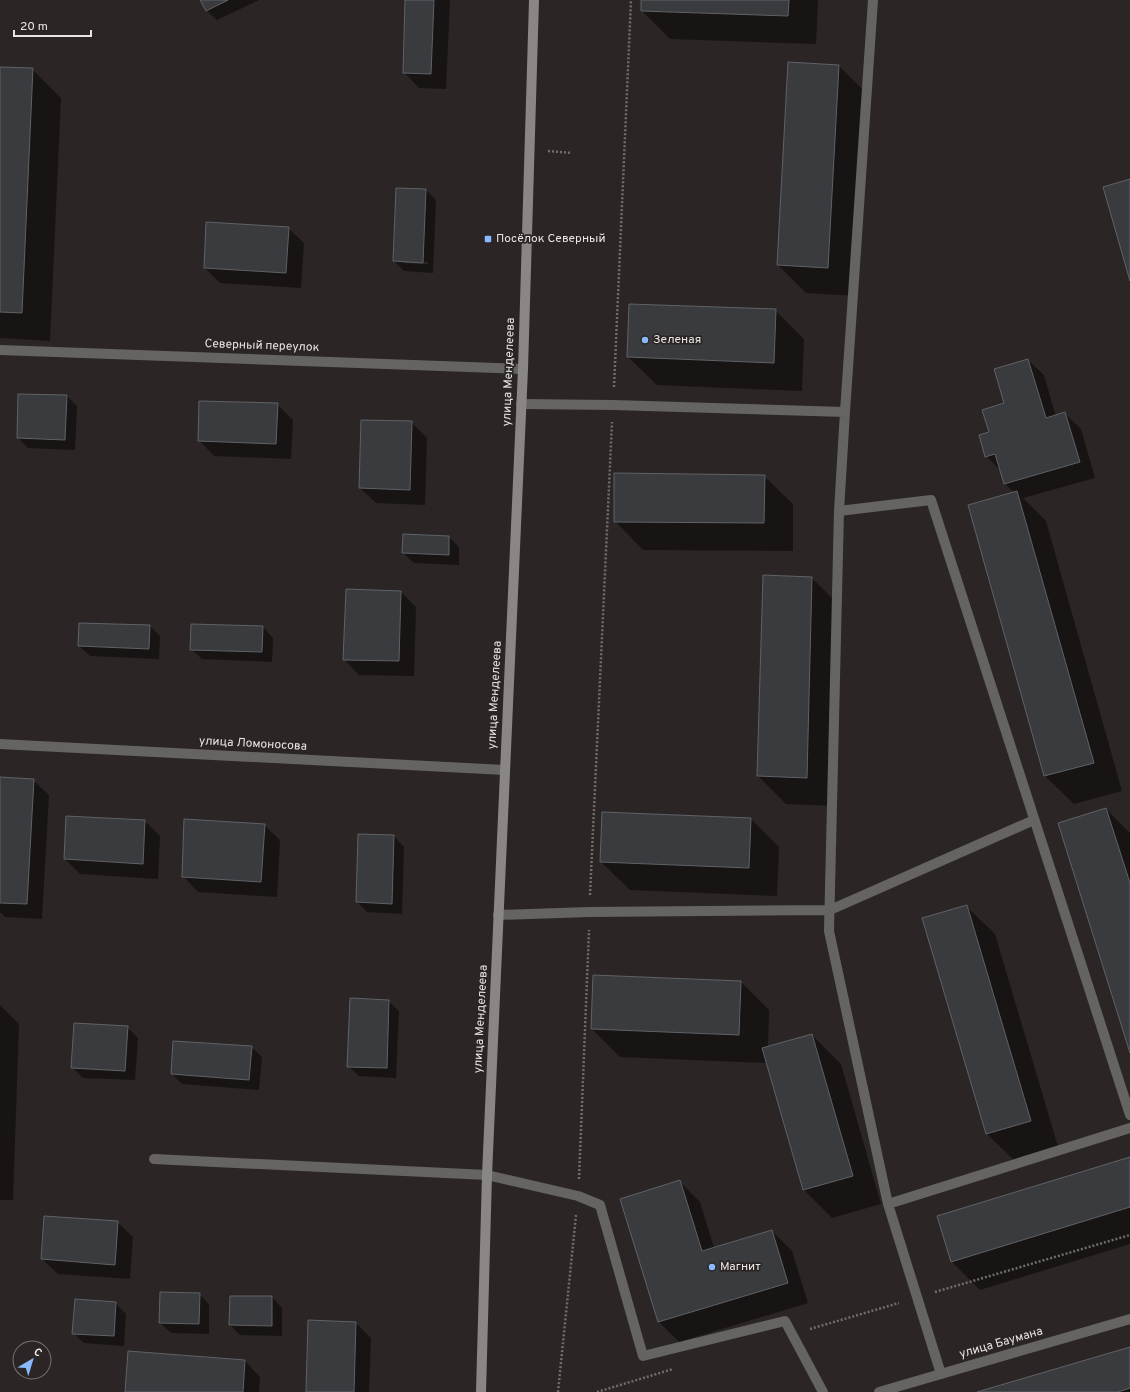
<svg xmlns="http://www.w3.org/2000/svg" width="1130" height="1392" font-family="Overpass,sans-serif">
<rect width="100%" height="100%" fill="#2b2625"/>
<!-- shadow -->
<path fill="#0007" fill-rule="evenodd" d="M202,0H259L217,20L206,10Z
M406,0H450L446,89L419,88L404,72Z
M642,0H818L816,44L670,39L642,11Z
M789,63L839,66L868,95L857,296L806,293L778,265Z
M0,68L32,69L61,98L50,341L0,338Z
M426,190L436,200L433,273L404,271L394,261ZM403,261L428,262V264L403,263Z
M288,228L304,243L301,288L220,283L205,268Z
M775,310L804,339L802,391L657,385L628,357Z
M1028,360L1044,375L1056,417L1065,414L1081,429L1095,478L1023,498L1046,521L1122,791L1074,804L1045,776L969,505L1015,493L1005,484L1002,472L986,456L990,432Z
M67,396L77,406L75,450L28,448L18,438Z
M277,404L293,420L291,459L214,456L199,440Z
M411,422L427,438L425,505L376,503L360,488Z
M764,476L793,504V551L643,550L615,521Z
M449,537L459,547V565L414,563L403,553Z
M812,578L840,606L835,806L786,804L758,776Z
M401,592L416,607L414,676L359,675L344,659Z
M150,626L160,636L159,659L90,656L79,646Z
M263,627L273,638L272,662L202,659L191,649Z
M0,778L33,780L49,795L42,919L5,917L0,912Z
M1106,809L1130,833V1049Z
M751,819L779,847L777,896L630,890L601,862Z
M145,821L160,836L158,879L80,874L65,859Z
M264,825L280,840L277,897L198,892L183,876Z
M394,836L404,847L402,914L367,912L357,902Z
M966,906L995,934L1059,1150L1016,1162L987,1134L923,919Z
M741,982L769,1010L768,1048L812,1035L841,1064L881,1204L832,1218L804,1190L767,1063L620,1057L592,1029Z
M388,1001L399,1011L396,1078L359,1076L348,1066Z
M0,1005L19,1024L13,1200H0Z
M127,1027L138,1038L135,1080L83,1078L72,1067Z
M251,1047L262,1057L259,1090L182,1084L172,1074Z
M1130,1158V1244L980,1290L952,1262Z
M680,1182L700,1202L714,1248L772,1231L792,1251L808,1303L679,1342L658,1321Z
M117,1222L133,1237L130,1279L58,1274L42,1259Z
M199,1294L209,1304V1334L171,1333L160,1323Z
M231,1297H272L282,1308V1336L240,1335L230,1325Z
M115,1303L126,1314L124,1346L84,1343L73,1333Z
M356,1323L371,1338L369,1392H307Z
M1130,1348V1392H981Z
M129,1352L245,1361L260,1377L259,1392H126Z"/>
<!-- building -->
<path fill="#393b3f" stroke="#5f6266" d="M200,0H228L206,11Z
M405,0H434L431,74L403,73Z
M641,0H789L788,16L641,11Z
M788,62L839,65L828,268L777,265Z
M0,67L33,68L22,313L0,312Z
M1130,179V281L1103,187Z
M396,188L426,189L423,263L393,261Z
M206,222L289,227L286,273L204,268Z
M629,304L776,309L774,363L627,357Z
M1028,359L1046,418L1065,412L1080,462L1004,484L995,454L985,457L979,435L989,432L982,410L1004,403L994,369Z
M18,394L67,395L65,440L17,438Z
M199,401L278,403L276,444L198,441Z
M361,420L412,421L410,490L359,488Z
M614,473L765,475L764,523L614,522Z
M1017,491L1094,763L1044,776L968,505Z
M403,534L449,536V555L402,553Z
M763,575L812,577L807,778L757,776Z
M346,589L401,591L399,661L343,660Z
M79,623L150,625L149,649L78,646Z
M191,624L263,626L262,652L190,650Z
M0,777L34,779L27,904L0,903Z
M1106,808L1130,883V1053L1058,823Z
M602,812L751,818L749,868L600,862Z
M66,816L145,820L143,864L64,859Z
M184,819L265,824L261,882L182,877Z
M358,834L394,835L392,904L356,902Z
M967,905L1031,1121L986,1134L922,918Z
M593,975L741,981L739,1035L591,1029Z
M350,998L389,1000L387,1068L347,1067Z
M74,1023L128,1026L125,1071L71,1068Z
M812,1034L853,1176L803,1190L762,1048Z
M173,1041L252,1046L249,1080L171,1074Z
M1130,1157V1207L951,1262L937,1216Z
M680,1180L702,1251L772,1230L788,1283L658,1322L620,1199Z
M44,1216L118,1221L115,1265L41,1259Z
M160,1292L200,1293L199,1324L159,1323Z
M230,1296H272V1326L229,1325Z
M75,1299L116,1302L114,1336L72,1334Z
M308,1320L356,1322L354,1392H306Z
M1130,1347V1388L1118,1392H977Z
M128,1351L245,1360L243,1392H125Z"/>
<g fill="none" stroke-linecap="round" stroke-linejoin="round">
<!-- path -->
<path stroke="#716d6c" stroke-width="2.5" stroke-dasharray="2 2" stroke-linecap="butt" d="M548,151L572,153
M614,387L631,0
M590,895L612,422
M579,1179L589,930
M935,1292L1130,1235
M810,1329L899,1303
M558,1392L576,1215
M597,1392L673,1369"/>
<!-- service -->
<path stroke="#666463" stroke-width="10" d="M521,404L613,405L845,412L839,511L829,931L888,1204L941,1374
M845,412L873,0
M839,511L931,500L1130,1115
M498,915L589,912L830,910L1034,820
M154,1159L487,1175L578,1196L600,1205L643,1356L785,1321L823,1392
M888,1204L1130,1128"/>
<!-- minor -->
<path stroke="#666463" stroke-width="10" d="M0,350L523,369
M0,744L505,770
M879,1392L1130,1319"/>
<!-- secondary -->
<path stroke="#8a8685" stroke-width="10" d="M481,1392L487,1175L523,369L534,0"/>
</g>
<!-- markers -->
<g fill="#89bafc" stroke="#2b2625" stroke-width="1.5">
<rect x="484" y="235" width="8" height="8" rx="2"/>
<circle cx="645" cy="340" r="4"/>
<circle cx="712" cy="1267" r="4"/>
</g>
<g text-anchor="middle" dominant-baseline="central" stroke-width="3.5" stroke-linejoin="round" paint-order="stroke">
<!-- poi labels -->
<g font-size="12" fill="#e8e5e4" stroke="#2b2625" text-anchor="start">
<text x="496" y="239">Посёлок Северный</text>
<text x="653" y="340">Зеленая</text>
<text x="720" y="1267">Магнит</text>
</g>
<!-- street labels -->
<g font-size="12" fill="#e8e5e4" stroke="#2b2625">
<text transform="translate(262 346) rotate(2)">Северный переулок</text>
<text transform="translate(509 372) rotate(-88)">улица Менделеева</text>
<text transform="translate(495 695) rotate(-87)">улица Менделеева</text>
<text transform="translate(253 744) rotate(3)">улица Ломоносова</text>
<text transform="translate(481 1019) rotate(-87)">улица Менделеева</text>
<text transform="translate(1001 1343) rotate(-16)">улица Баумана</text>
</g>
</g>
<!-- north arrow -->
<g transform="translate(32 1360) rotate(38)"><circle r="19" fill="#2b2625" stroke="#777271"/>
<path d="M0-3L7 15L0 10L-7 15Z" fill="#89bafc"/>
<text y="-6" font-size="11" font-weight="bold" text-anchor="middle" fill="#e8e5e4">С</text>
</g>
<!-- scale -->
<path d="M14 30v6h77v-6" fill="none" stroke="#e8e5e4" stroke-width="2"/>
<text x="20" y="30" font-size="12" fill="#e8e5e4" stroke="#2b2625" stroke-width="3" paint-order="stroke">20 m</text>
</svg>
